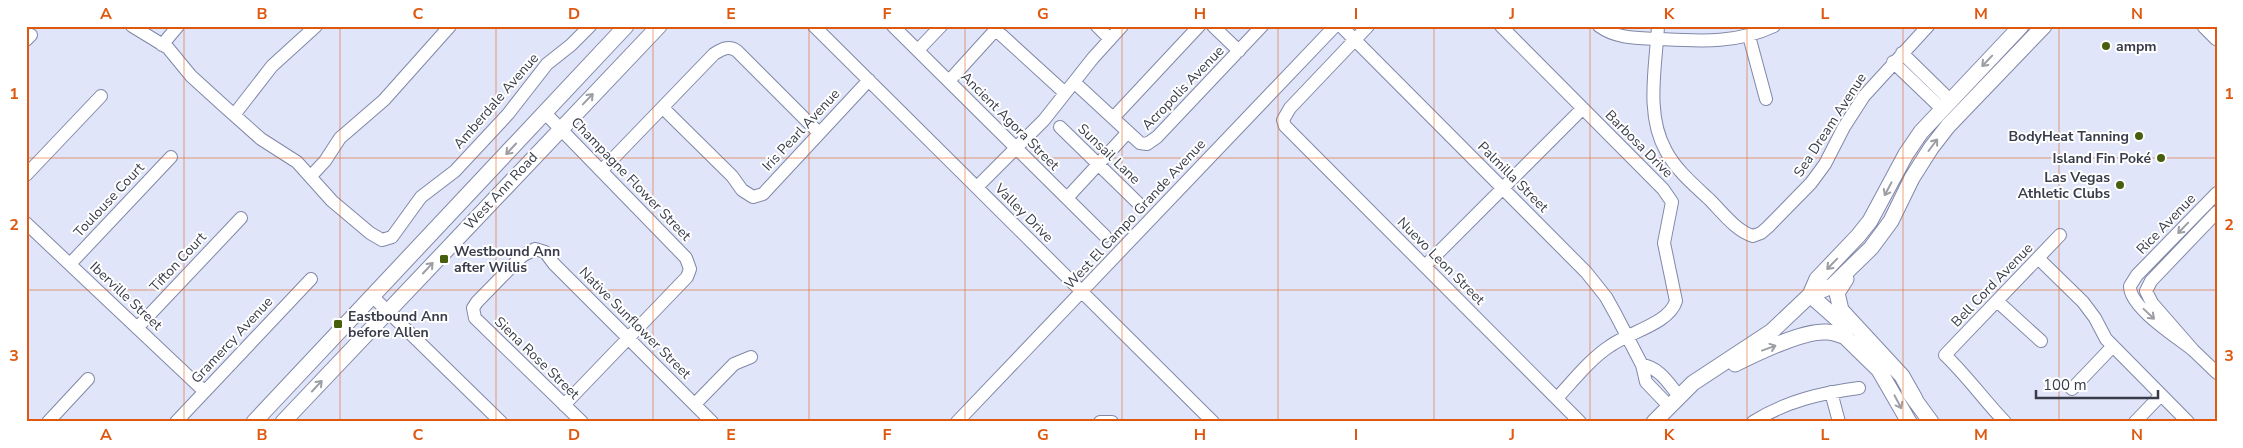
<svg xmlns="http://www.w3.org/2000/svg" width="2243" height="448" font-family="'Nunito Sans',sans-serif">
<rect width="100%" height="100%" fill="#e0e5fa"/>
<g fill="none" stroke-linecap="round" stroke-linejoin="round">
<!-- minor casing -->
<g stroke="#8188a8" stroke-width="14">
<path id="minor" d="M132,26L168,48L191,76L224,106L261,139L297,162L332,201L370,233L382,240L392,237L421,197L455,171L508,114L547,64L571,45L590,26
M814,26L1213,422
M893,26L1105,236
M1097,26L1110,39
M1213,26L1239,51
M1341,26L1586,272L1606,297L1616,315L1642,365L1646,382L1669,406
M1368,26L1290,108L1283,120L1285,126L1580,422
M1501,26L1663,189L1672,202L1664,243L1676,301C1669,324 1629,332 1610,346C1590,359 1573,381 1557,398
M1599,26C1617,39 1638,38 1659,39C1699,41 1736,44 1774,26
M1658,26C1656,66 1645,114 1666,151C1676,170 1694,185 1709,199C1722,212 1736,231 1753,236L1761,233L1768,227L1811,183L1825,164L1844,127L1864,96L1928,26
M996,30L1065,93
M1749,36L1766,99
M26,40L31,35
M162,45L178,26
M918,50L941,26
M1902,53L1950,100
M1893,62L1942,109
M949,81L999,26
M1074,82L1140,143L1147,144L1157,137L1262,26
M663,108L732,176L742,190L753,197L763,194L869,80
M545,113L686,258L690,269L687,277L564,405
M234,115L272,66L316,26
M1113,118L1199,26
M1060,127L1138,203
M602,170L714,54C722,49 729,45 737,51L819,133
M26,175L101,96
M311,176L325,161L340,138L384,100L450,26
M977,187L1044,120L1093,58L1122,26
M1067,198L1128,132
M2217,212L2151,281L2146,291L2152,303L2193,350L2217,373
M26,223L204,391
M2039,259L2083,302L2095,318L2106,339L2188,422
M70,264L171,157
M1425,266L1582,109
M372,296L501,422
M1997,301L2041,341
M137,328L241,218
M2193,350C2177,337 2129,307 2130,286L2137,275L2217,193
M1642,365C1659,367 1669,384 1679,396
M2072,389L2113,346
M1831,392L1839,422
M695,404L734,364L751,357
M48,422L88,379
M176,422L311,279
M582,422L475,318L473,308L477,302L522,256L535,249L545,252L554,264L712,422
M957,422L1335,26
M1100,422H1112
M1753,422C1786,401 1821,393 1859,388
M2005,422C1984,400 1967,376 1945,355L2060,235
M2135,422L2161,395"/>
</g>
<!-- major casing -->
<g stroke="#8188a8" stroke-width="17">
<path id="major" d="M2205,26L2217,38
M1846,279L1837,293L1841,310L1902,376L1915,399
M1810,295L1832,286L1871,248L1891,221L1912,178L1931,148L1948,126L2044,26
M1810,295L1845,326
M1839,331L1879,370L1909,422
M1735,364C1757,353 1803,330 1827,332C1834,332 1840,335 1846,337
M1909,392L1931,422
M254,422L626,26
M283,422L659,26
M1654,422L1693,383L1772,331L1810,295L1817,279L1858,236L1870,221L1906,154L1921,132L2021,26"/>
</g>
<!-- minor -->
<use href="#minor" stroke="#fff" stroke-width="12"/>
<!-- major -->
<use href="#major" stroke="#fff" stroke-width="15"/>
</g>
<!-- one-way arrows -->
<defs><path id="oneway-shaft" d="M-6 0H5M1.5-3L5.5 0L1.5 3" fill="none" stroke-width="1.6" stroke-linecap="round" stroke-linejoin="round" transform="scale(1.25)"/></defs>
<g stroke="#9c9ea4">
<use href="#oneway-shaft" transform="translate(1987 61) rotate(134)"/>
<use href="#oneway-shaft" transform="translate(588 99) rotate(-46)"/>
<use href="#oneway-shaft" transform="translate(1933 145) rotate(-53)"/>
<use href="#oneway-shaft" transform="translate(511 149) rotate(133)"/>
<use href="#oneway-shaft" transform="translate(1888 189) rotate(118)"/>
<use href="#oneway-shaft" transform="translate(2183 228) rotate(134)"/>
<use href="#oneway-shaft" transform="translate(1832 264) rotate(134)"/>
<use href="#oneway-shaft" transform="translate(428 268) rotate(-47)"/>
<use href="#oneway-shaft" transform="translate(2149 314) rotate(43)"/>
<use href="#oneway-shaft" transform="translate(1769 348) rotate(-20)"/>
<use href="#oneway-shaft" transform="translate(317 386) rotate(-47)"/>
<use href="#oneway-shaft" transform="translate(1898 402) rotate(62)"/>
</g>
<!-- grid -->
<path fill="none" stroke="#df580f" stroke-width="1" stroke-opacity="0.55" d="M184,26V422M340,26V422M496,26V422M653,26V422M809,26V422M965,26V422M1122,26V422M1278,26V422M1434,26V422M1590,26V422M1747,26V422M1903,26V422M2059,26V422M26,158H2217M26,290H2217"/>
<!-- markers -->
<g fill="#465f0d" stroke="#fff" stroke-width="2">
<circle cx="2106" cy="46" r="5"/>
<circle cx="2139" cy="136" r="5"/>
<circle cx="2161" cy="158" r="5"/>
<circle cx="2120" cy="185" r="5"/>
<rect x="439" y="254" width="10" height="10" rx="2.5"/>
<rect x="333" y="319" width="10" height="10" rx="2.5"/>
</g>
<g text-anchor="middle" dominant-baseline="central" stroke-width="4" stroke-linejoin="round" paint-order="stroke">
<!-- poi labels -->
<g font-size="14" font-weight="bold" fill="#393c4a" stroke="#fff" text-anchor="start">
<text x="2116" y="46">ampm</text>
<text x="2129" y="136" text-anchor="end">BodyHeat Tanning</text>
<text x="2151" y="158" text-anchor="end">Island Fin Poké</text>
<text x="2110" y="177" text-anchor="end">Las Vegas<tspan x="2110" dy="16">Athletic Clubs</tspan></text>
<text x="454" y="251">Westbound Ann<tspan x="454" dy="16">after Willis</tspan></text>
<text x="348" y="316">Eastbound Ann<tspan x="348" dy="16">before Allen</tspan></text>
</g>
<!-- street labels -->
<g font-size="14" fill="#393c4a" stroke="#fff">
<text transform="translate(1183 88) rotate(-46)">Acropolis Avenue</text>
<text transform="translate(496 101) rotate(-49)">Amberdale Avenue</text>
<text transform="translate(1010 121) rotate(45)">Ancient Agora Street</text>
<text transform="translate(1830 125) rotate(-57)">Sea Dream Avenue</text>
<text transform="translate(801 130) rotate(-47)">Iris Pearl Avenue</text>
<text transform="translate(1639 144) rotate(45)">Barbosa Drive</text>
<text transform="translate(1109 154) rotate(44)">Sunsail Lane</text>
<text transform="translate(1513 177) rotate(45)">Palmilla Street</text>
<text transform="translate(631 179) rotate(46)">Champagne Flower Street</text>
<text transform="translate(501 191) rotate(-47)">West Ann Road</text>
<text transform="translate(109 200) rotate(-47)">Toulouse Court</text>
<text transform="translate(1024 213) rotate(45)">Valley Drive</text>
<text transform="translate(1135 214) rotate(-47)">West El Campo Grande Avenue</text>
<text transform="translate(2166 224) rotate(-46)">Rice Avenue</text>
<text transform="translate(1441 261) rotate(45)">Nuevo Leon Street</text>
<text transform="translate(178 262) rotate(-47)">Tifton Court</text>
<text transform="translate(1992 285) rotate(-46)">Bell Cord Avenue</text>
<text transform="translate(126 296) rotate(43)">Iberville Street</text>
<text transform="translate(635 323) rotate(45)">Native Sunflower Street</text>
<text transform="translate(232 340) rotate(-47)">Gramercy Avenue</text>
<text transform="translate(537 358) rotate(44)">Siena Rose Street</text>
</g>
</g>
<!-- border -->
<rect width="2243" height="448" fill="none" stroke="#ffffff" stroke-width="55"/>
<!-- scale -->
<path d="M2036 390v8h122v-8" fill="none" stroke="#393c4a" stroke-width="2.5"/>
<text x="2043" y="390" font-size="15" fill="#393c4a" stroke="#ffffff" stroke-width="4" paint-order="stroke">100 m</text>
<rect x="28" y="28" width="2188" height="392" fill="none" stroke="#df580f" stroke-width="2"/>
<g font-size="16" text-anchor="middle" font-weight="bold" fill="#df580f">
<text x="106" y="19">A</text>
<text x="262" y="19">B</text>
<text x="418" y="19">C</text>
<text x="574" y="19">D</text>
<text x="731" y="19">E</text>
<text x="887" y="19">F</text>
<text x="1043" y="19">G</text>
<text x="1200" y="19">H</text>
<text x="1356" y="19">I</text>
<text x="1512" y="19">J</text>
<text x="1669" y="19">K</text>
<text x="1825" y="19">L</text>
<text x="1981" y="19">M</text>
<text x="2137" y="19">N</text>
<text x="14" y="99">1</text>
<text x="2229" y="99">1</text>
<text x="14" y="230">2</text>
<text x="2229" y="230">2</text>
<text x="14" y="361">3</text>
<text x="2229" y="361">3</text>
<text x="106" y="440">A</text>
<text x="262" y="440">B</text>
<text x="418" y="440">C</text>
<text x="574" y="440">D</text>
<text x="731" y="440">E</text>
<text x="887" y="440">F</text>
<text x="1043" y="440">G</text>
<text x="1200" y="440">H</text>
<text x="1356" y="440">I</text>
<text x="1512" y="440">J</text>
<text x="1669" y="440">K</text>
<text x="1825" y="440">L</text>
<text x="1981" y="440">M</text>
<text x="2137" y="440">N</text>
</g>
</svg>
